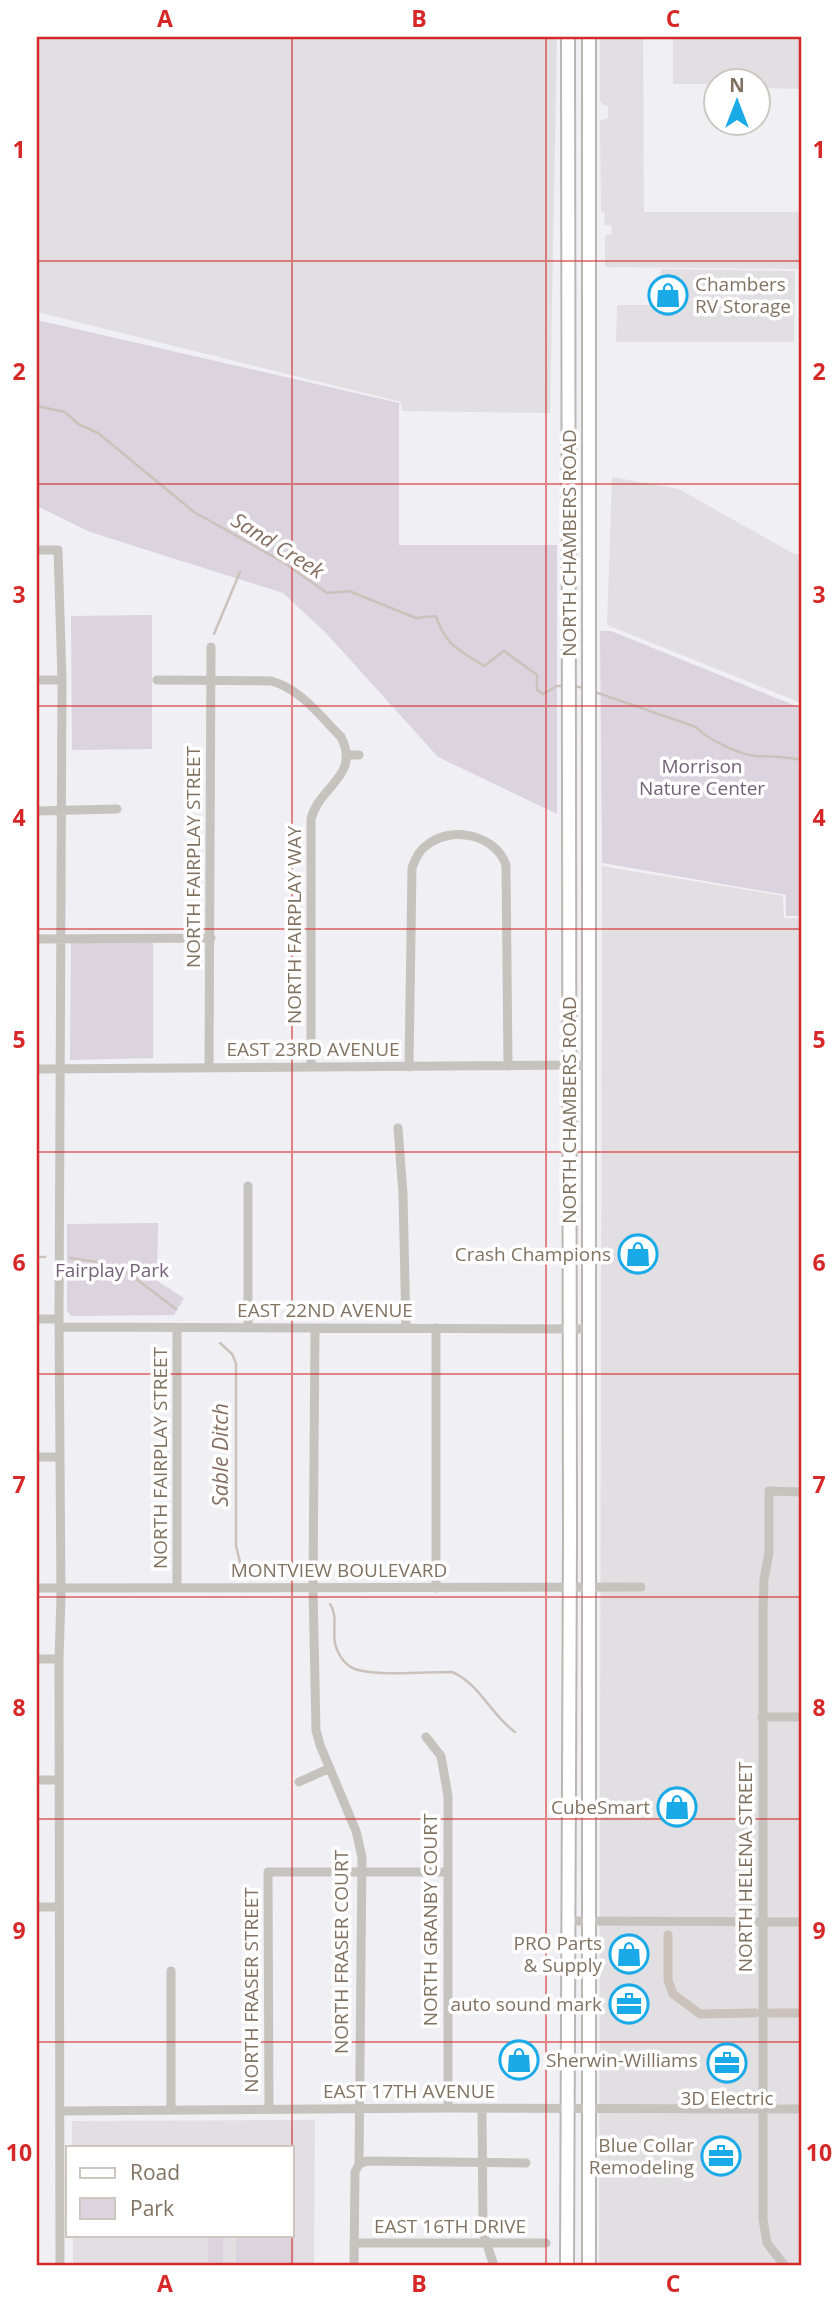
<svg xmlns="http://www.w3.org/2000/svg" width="838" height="2303" font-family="'Open Sans',sans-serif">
<rect width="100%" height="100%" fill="#f0eff4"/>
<!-- built -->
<path fill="#e1dfe1" d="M37,37H557L550,413L402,411L401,402L37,312Z
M600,37H643L644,212H799L800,89L758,88V80H716L715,84H673V37H801V546L800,269L605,267V238L607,234H612L611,225H604L605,213L601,212L600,121L608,118V106L603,105L600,101Z
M661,269L795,271L794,342H616L617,305H661Z
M612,477L679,489L794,554H801V703L607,625Z
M602,866L783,896L784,918H801V2266H599Z
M315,2120L314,2266H73V2235H292V2147H72V2121Z"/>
<!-- green -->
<path fill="#dbd3de" d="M37,320L399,403V545H557V814L438,757L326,633L283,593L90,532L37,506Z
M152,615V749L72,750L71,616Z
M600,631H611L801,708V916H786V895L602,863Z
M71,943H153V1058L70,1060Z
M158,1223L157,1281L184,1298L174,1315L71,1316L67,1311V1224Z
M292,2169H295L294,2266H236V2235H292Z
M208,2235H223V2266H208Z"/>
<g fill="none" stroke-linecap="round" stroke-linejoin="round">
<!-- stream -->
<path stroke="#ccc2bc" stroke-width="2.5" d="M37,406L65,412L78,424L98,433L194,512L283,562L327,593L349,591L416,618L436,616C445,645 460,651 484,666L504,651L537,675V690L543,694L557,686H565
M214,634L240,572
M572,686L586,688
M592,691L696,727C707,739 740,755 756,756C772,757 785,756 801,760
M37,1257H45
M70,1258L104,1263L124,1270L176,1309
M220,1343L232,1354L236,1363V1546L240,1562L246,1570
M330,1604C339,1617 331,1634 336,1647C340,1658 347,1667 358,1670C382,1676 426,1672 452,1672C479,1683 491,1715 515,1732
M550,1959H556"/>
<!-- canal -->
<path stroke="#ccc2bc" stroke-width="9" d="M668,1935V1980L673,1994L700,2014L755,2013
M770,2013H801"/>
<!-- secondary casing -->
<g stroke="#bbb6b1" stroke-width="16">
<path id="secondary" d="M589,37V2266
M567,2266L570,1536L568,37"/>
</g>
<!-- minor -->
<path stroke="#c6c3bf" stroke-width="9" d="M37,550H58L62,680L59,1319L61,1597L59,1659L60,2266
M37,680H62
M157,680L271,681C301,689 320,716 341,737C361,776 319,786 311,819V1066
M346,755H359
M37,811L117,809
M37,939L211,938
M209,1067L211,647
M409,1067L412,868C415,859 419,850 427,845C452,825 496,835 506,865L508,1066
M37,1069L590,1065
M398,1128L403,1194L406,1328
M248,1186V1327
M37,1319H59
M60,1327L590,1329
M177,1328V1588
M315,1328L313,1588L316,1730L320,1745L356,1831L362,1857L359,2164L355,2172L354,2266
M37,1457H59
M37,1588L641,1587
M436,1588V1328
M37,1659H59
M762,1717H801
M426,1737L441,1756L448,1796V2108
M37,1780H59
M299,1782L330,1768
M37,1907H59
M569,1921L801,1922
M171,1971V2109
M482,2108L483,2232L494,2266
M269,2109L268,1872H448
M60,2111L448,2108L801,2109
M359,2164L367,2161L526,2163
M354,2243H546
M785,2266L767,2243L763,2219V1610L764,1579L769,1553V1491L801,1492"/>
<!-- secondary -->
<use href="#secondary" stroke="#fff" stroke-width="12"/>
</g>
<!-- grid -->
<path fill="none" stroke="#d62828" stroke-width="2" stroke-opacity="0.55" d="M292,37V2147M546,37V2266M37,261H801M37,484H801M37,706H801M37,929H801M37,1152H801M37,1374H801M37,1597H801M37,1819H801M37,2042H801M292,2235V2266"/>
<!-- icons -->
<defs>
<g id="shop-ring" transform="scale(2.0125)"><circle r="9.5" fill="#fff" stroke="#1baae8" stroke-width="1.5"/><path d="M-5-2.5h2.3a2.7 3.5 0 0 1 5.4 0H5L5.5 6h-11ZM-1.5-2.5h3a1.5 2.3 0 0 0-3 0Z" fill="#1baae8"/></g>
<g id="office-ring" transform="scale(2.0125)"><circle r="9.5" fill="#fff" stroke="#1baae8" stroke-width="1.5"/><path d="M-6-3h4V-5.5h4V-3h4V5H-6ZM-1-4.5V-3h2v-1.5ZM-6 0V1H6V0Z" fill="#1baae8"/></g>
</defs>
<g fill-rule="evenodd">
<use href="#shop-ring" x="668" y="295"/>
<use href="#shop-ring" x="638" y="1254"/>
<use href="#shop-ring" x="677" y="1807"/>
<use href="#shop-ring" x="629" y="1954"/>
<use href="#office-ring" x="629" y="2004"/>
<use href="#shop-ring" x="519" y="2060"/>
<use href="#office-ring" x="727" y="2063"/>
<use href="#office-ring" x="721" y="2156"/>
</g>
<g text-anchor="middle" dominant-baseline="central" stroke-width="7" stroke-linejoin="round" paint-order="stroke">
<!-- poi labels -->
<g font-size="19" fill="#827262" stroke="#fff" text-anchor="end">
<text x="695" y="284" text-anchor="start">Chambers<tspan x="695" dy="22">RV Storage</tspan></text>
<text x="611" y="1254">Crash Champions</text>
<text x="650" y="1807">CubeSmart</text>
<text x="602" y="1943">PRO Parts<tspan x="602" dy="22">&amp; Supply</tspan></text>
<text x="602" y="2004">auto sound mark</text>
<text x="546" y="2060" text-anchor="start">Sherwin-Williams</text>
<text x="727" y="2098" text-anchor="middle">3D Electric</text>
<text x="694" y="2145">Blue Collar<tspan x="694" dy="22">Remodeling</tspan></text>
</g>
<!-- street labels -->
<g font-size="19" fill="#827262" stroke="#fff">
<text transform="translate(569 543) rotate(-90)">NORTH CHAMBERS ROAD</text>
<text transform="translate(193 857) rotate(-90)">NORTH FAIRPLAY STREET</text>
<text transform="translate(294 925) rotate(-90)">NORTH FAIRPLAY WAY</text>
<text x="313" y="1049">EAST 23RD AVENUE</text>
<text transform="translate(569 1110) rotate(-90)">NORTH CHAMBERS ROAD</text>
<text x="325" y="1310">EAST 22ND AVENUE</text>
<text transform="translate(160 1458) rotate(-90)">NORTH FAIRPLAY STREET</text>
<text x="339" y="1570">MONTVIEW BOULEVARD</text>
<text transform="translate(745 1867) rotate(-90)">NORTH HELENA STREET</text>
<text transform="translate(430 1920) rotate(-90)">NORTH GRANBY COURT</text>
<text transform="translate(341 1952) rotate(-90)">NORTH FRASER COURT</text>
<text transform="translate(251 1990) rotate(-90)">NORTH FRASER STREET</text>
<text x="409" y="2091">EAST 17TH AVENUE</text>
<text x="450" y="2226">EAST 16TH DRIVE</text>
</g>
<!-- park labels -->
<g font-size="19" fill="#756179" stroke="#fff">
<text x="702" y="766">Morrison<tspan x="702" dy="22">Nature Center</tspan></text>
<text x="112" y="1270">Fairplay Park</text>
</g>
<!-- water labels -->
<g font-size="21" font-style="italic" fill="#866e62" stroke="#fff">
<text transform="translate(278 545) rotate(32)">Sand Creek</text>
<text transform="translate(220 1455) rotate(-90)">Sable Ditch</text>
</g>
</g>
<!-- border -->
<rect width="838" height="2303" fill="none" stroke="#ffffff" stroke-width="77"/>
<!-- legend -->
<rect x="66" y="2146" width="228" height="91" fill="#ffffff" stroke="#cdc7c0" stroke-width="2"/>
<rect x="80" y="2168" width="35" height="10" fill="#ffffff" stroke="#cdc7c0" stroke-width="2"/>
<text x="130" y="2180" font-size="21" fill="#827262">Road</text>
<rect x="80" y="2198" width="35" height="21" fill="#dbd3de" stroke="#cdc7c0" stroke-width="2"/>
<text x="130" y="2216" font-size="21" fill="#827262">Park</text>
<!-- north arrow -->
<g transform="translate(737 102)"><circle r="33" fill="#ffffff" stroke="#cdc7c0" stroke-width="2"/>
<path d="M0-5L12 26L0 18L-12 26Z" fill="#1baae8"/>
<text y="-10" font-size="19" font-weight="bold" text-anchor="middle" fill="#827262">N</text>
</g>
<rect x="38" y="38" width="762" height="2226" fill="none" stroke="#d62828" stroke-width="2.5"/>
<g font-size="23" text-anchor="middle" font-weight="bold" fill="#d62828">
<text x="165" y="27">A</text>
<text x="419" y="27">B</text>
<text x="673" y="27">C</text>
<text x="19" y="158">1</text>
<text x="819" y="158">1</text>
<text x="19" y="380">2</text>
<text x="819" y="380">2</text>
<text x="19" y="603">3</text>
<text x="819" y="603">3</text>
<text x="19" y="826">4</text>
<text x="819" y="826">4</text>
<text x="19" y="1048">5</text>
<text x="819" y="1048">5</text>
<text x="19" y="1271">6</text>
<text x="819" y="1271">6</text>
<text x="19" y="1493">7</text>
<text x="819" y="1493">7</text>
<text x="19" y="1716">8</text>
<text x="819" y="1716">8</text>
<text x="19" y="1939">9</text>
<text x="819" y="1939">9</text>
<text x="19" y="2161">10</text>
<text x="819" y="2161">10</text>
<text x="165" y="2292">A</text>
<text x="419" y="2292">B</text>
<text x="673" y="2292">C</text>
</g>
</svg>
